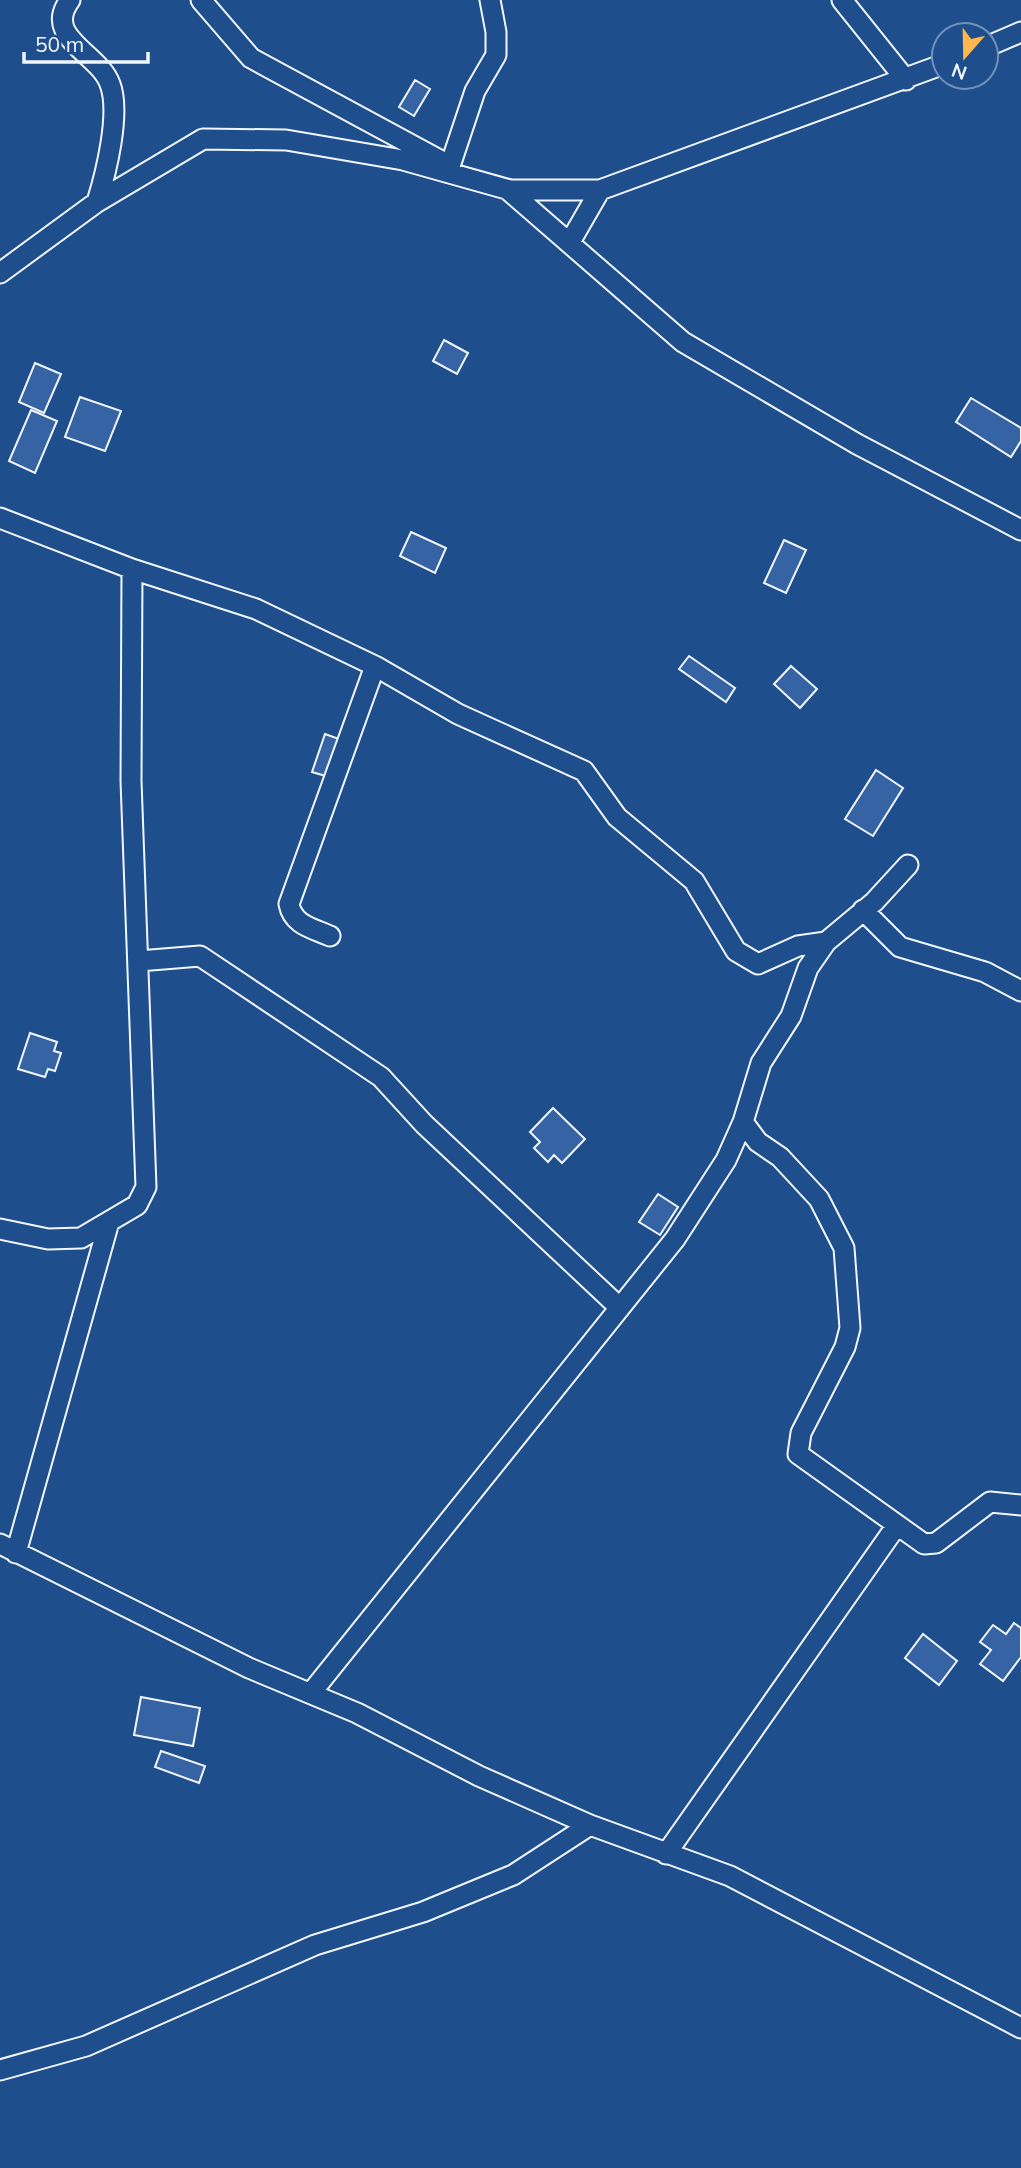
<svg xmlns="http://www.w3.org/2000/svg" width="1021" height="2168" font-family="Mulish,sans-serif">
<rect width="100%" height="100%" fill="#1f4e8c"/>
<!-- building -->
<path fill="#3563a3" stroke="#f2f6ff" stroke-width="2" d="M415,80L430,89L414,116L399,107Z
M444,340L468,353L457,374L433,361Z
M35,363L61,374L44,413L19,402Z
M80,397L121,411L105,451L65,437Z
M971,398L1021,428V441L1011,457L956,422Z
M31,410L57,421L35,473L9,461Z
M411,532L446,548L435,573L400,556Z
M784,540L806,550L786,593L764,583Z
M689,656L735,688L726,702L679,669Z
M791,666L817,689L800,708L774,684Z
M325,734L342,740L329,777L312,772Z
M876,770L903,788L873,836L845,819Z
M30,1033L57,1042L54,1051L61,1053L55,1071L48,1069L45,1077L18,1069Z
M553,1108L585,1139L562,1163L554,1155L548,1162L534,1148L540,1142L530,1132Z
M658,1194L678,1207L660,1235L639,1222Z
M1014,1623L1021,1628V1657L1003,1681L980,1664L991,1650L980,1642L993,1625L1006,1634Z
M923,1634L957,1661L939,1685L905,1658Z
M141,1697L200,1708L193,1746L134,1735Z
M161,1751L205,1766L199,1783L155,1767Z"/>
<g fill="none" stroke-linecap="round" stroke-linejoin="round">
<!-- minor casing -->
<g stroke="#f2f6ff" stroke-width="23">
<path id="minor" d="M70,0C42,37 99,53 110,84C121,113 106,173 97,202
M201,0L251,58L447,164
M842,0L906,80
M986,47L1021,32
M450,166L475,91L496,55V32L490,0
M507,189L683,342L857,444L1021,530
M570,242L600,190
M0,273L97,202L203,139L286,140L403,160L510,190H600L944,64
M0,518L132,569L256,609L375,666L458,714L584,771L617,817L694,881L736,951L758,964L798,946L826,942
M908,865L874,902L826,942L808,968L791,1016L761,1063L743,1122L758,1142L780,1157L819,1199L844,1248L850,1328L845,1347L801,1433L798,1454L924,1544L936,1543L990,1502L1021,1505
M863,910L900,947L985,972L1021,991
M330,936C312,928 293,925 289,904L375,666
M139,961L200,956L381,1077L424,1124L620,1308
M0,1229L48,1239L81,1238L137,1205L146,1187L131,781L132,569
M0,1544L249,1668L357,1713L479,1776L590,1825L730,1876L1021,2028
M16,1553L109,1222
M311,1693L675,1239L726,1160L743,1122
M666,1854L897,1525
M0,2070L86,2046L315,1945L423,1912L513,1875L590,1825"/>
</g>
<!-- minor -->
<use href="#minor" stroke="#1f4e8c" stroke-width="19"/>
</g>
<!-- north arrow -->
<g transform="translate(965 56) rotate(200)"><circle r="33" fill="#1f4e8c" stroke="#7391ba" stroke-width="2"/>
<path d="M0-5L12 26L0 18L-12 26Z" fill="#ffb74d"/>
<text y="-10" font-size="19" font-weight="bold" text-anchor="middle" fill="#f2f6ff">N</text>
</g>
<!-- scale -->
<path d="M24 52v10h124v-10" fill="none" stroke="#f2f6ff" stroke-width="3.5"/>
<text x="35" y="52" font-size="21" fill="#f2f6ff" stroke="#1f4e8c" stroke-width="5" paint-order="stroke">50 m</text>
</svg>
